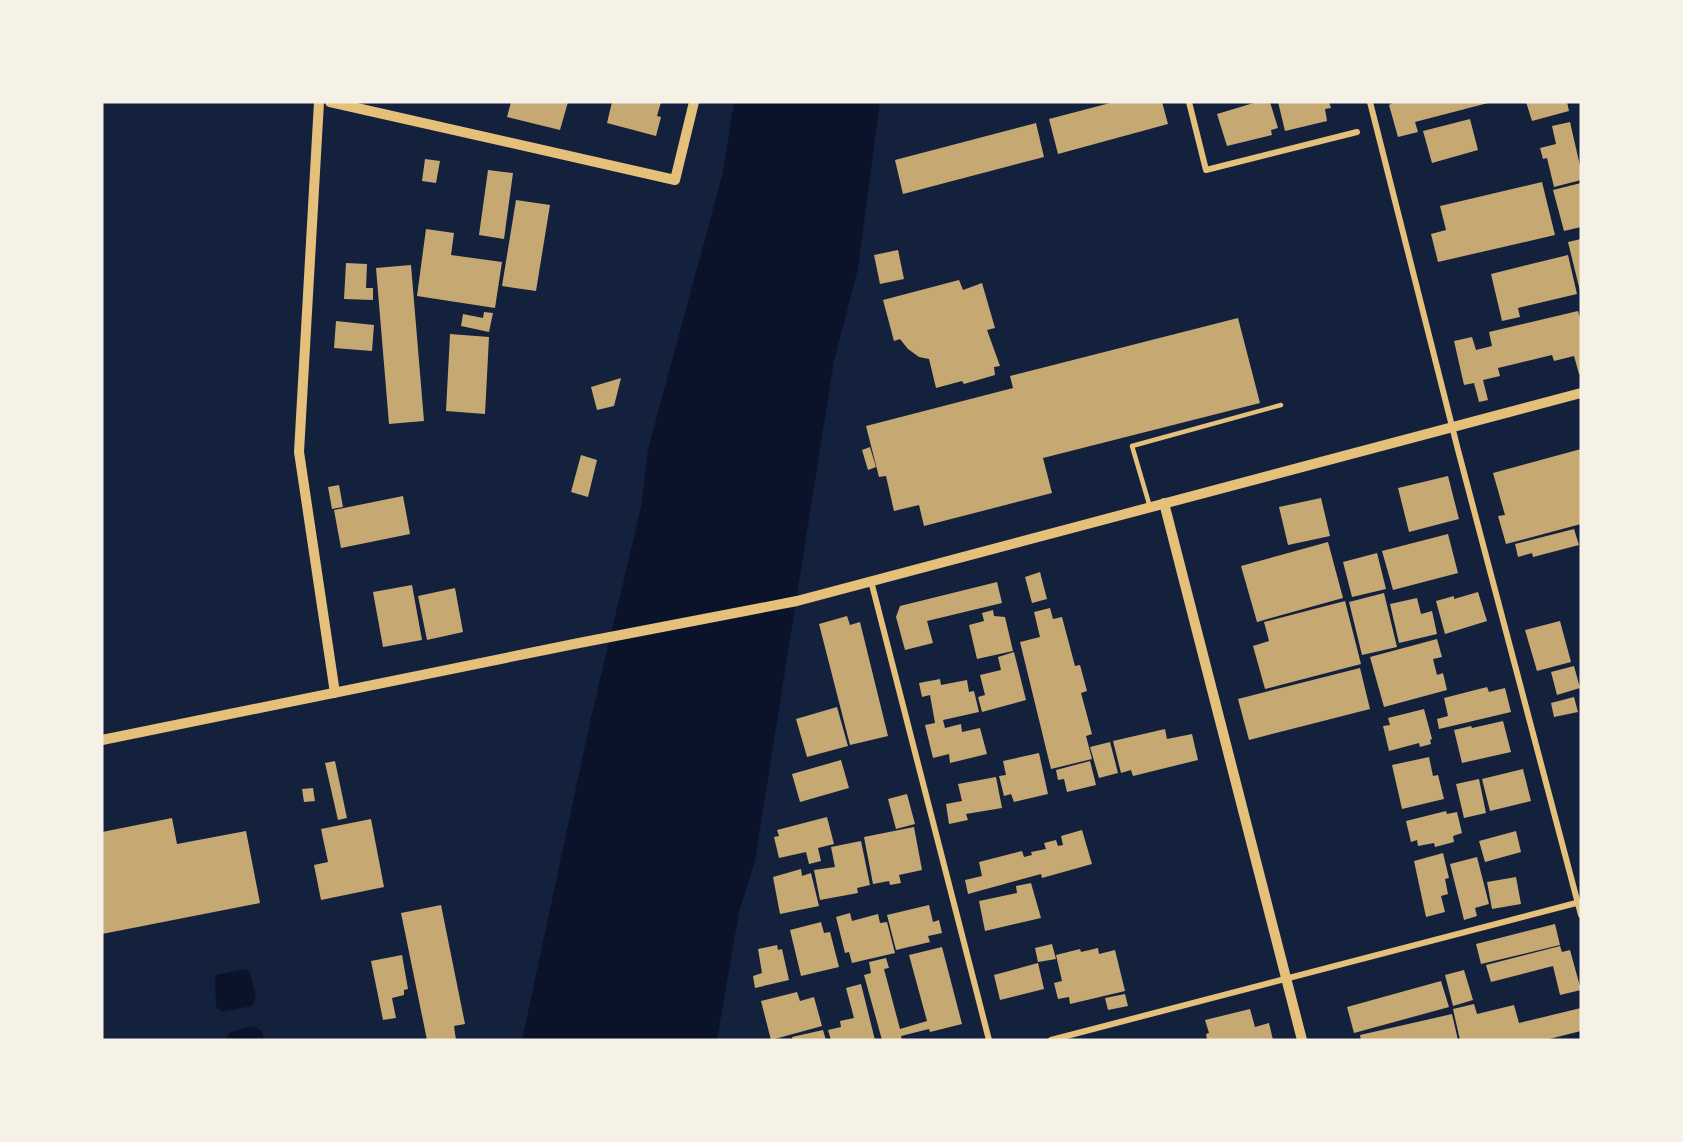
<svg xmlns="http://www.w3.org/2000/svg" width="1683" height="1142" font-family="'Crimson Pro',serif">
<rect width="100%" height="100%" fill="#14213d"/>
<!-- water -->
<path fill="#0b132b" d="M734,102H880L858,269L834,361L755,861L739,912L717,1040H522L590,722L641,507L648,449L722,176Z
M245,969L250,972L256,998L252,1006L222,1012L216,1007L215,979L216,975Z
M253,1026L262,1031L264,1040H226L230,1032Z"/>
<!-- building -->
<path fill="#c6a872" d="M511,102H568L560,130L507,117Z
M612,102H661L657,116L661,117L656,136L607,123Z
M1114,102H1162L1168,124L1058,154L1049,119Z
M1257,102H1270L1278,128L1271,130L1272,135L1227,146L1217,114Z
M1278,102H1329L1331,108L1325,109L1327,121L1285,131Z
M1394,102H1488V103L1415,122L1418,132L1398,137L1389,105Z
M1526,102H1567L1569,111L1532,121Z
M1470,119L1478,150L1432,163L1423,131Z
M1570,122L1581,170V180L1554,187L1547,158L1543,159L1540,148L1556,144L1552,126Z
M1036,123L1044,157L903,194L895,160Z
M425,159L440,161L436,183L422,181Z
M488,170L513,173L504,239L479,235Z
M1542,182L1555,235L1438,262L1431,234L1446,230L1440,206Z
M1581,183V227L1564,231L1553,190Z
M516,200L550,205L536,291L502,286Z
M426,229L454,233L451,255L502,262L495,308L417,296Z
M1581,239V291H1580L1568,242Z
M898,250L904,279L880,284L874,255Z
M1568,255L1577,294L1518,308L1520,317L1502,321L1491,274Z
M346,263L367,264L366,288H373V300L344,299Z
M411,265L424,421L389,424L376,268Z
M959,280L963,290L982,283L995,328L987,330L1000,366L994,367L995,375L964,384L962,381L936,388L929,359L919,357L908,349L900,339L894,341L883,300Z
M1578,311L1581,322V374H1579L1574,356L1554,361L1552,355L1498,368L1500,376L1483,380L1488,400L1479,402L1474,383L1464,385L1454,341L1472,337L1476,350L1492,346L1489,332Z
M484,312L493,313L489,332L461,326L463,314L483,318Z
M1238,318L1260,403L1043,458L1052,493L924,526L919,505L894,511L886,476L879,477L866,426L1013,388L1010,376Z
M336,321L374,325L372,351L334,348Z
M450,334L489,337L485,414L446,411Z
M621,378L614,406L597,410L591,387Z
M870,447L876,467L868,470L862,450Z
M1581,449V524L1506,544L1498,516L1505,515L1493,473Z
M581,455L597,460L588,497L571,492Z
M1448,476L1459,519L1409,532L1398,488Z
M339,485L343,507L332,509L328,487Z
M403,496L410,534L341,548L334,510Z
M1321,498L1330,536L1288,545L1279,507Z
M1574,529L1579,545L1533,557L1532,553L1518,557L1515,544Z
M1448,534L1458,573L1393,590L1382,551Z
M1328,542L1343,598L1257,622L1241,566Z
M1377,553L1386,589L1352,597L1343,562Z
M1040,572L1047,599L1032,603L1025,577Z
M997,582L1002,603L927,621L933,643L905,650L896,617L900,606Z
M412,585L422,640L383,647L373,592Z
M455,588L463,632L427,640L418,596Z
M1478,592L1487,621L1445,634L1436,601L1454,596V599Z
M1384,593L1397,647L1362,655L1349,602Z
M1417,598L1421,614L1432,611L1437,634L1399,643L1390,604Z
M1345,601L1361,664L1265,689L1253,646L1269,641L1264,622Z
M1050,608L1053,619L1062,617L1075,666L1080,665L1087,691L1081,693L1092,734L1086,736L1092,759L1051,769L1020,642L1040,637L1034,612Z
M993,610L994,616L1005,617L1013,651L977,659L969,625L984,621L982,613Z
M847,616L850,625L860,622L888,736L850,745L819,624Z
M1560,621L1571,662L1537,671L1525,630Z
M1437,639L1442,657L1433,659L1437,675L1443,673L1447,690L1384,707L1370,657Z
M1014,652L1026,700L982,712L978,697L985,695L980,675L1001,670L998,657Z
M1574,666L1580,688L1557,695L1551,672Z
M1360,668L1370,709L1249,740L1238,699Z
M940,679L941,685L967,680L969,692L974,691L979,712L943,720L945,728L961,724L962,732L980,728L987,754L950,763L949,754L933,758L925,725L935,723L930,695L922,697L919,683Z
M1487,687L1489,692L1505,688L1511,712L1439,729L1437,719L1448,716L1444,698Z
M1574,697L1578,712L1554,717L1551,703Z
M837,707L848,746L807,757L796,719Z
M1424,709L1432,739L1430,740L1431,744L1420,747L1419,743L1389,751L1383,726L1390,725L1388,718Z
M1503,721L1511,752L1462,763L1454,730L1471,726L1472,728Z
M1165,729L1167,739L1192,734L1198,760L1133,776L1131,770L1121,773L1113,741Z
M1110,742L1118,773L1099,778L1090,747Z
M1039,753L1048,794L1014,802L1011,794L1004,796L999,776L1006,775L1003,761Z
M1429,757L1433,776L1438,775L1444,799L1402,809L1392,765Z
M841,760L849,788L800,802L792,774Z
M335,761L347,818L338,820L325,763Z
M1090,761L1096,785L1067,792L1064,779L1058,780L1056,770Z
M1523,769L1531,801L1490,811L1482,779Z
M996,777L1002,808L966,814L968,820L949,824L946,804L962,801L958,784Z
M1479,779L1486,813L1464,818L1456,784Z
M313,788L315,801L304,802L302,789Z
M907,794L915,824L896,829L888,799Z
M1446,811L1447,814L1457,812L1462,833L1453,836L1454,842L1435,847L1434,843L1418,846L1417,840L1411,842L1406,821Z
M827,817L834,844L818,848L821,861L809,864L806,852L779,858L774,837L779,836L777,830Z
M172,818L177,844L246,831L260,903L102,934V832Z
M371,819L384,887L321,900L314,865L328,862L321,829Z
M914,827L922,870L899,875L901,883L890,885L889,881L873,884L864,837Z
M1082,830L1092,864L1042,878L1041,874L968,894L965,880L982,876L979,862L1022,851L1024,857L1032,855L1031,852L1046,849L1044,843L1056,840L1058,846L1063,845L1061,836Z
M1516,831L1521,852L1485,862L1479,841Z
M861,841L870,885L857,888L858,893L820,900L814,870L835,867L831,847Z
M1443,853L1449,878L1445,879L1448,894L1441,896L1445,912L1426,917L1414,861Z
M1477,857L1489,904L1475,908L1477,916L1464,920L1450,864Z
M801,869L802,876L811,873L819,906L780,914L773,877Z
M1516,877L1521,904L1492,909L1487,882Z
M1031,883L1041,918L985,931L979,901L1017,893L1016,886Z
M441,905L465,1024L454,1026L456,1040H427L401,913Z
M929,905L933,922L939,920L942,933L928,936L930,942L896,950L887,915Z
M850,913L852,921L878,914L880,923L887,922L895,953L852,963L849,952L845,953L836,917Z
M821,922L824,933L830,932L839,967L801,976L790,930Z
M1555,924L1560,945L1481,964L1476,944Z
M1052,944L1056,959L1038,962L1035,948Z
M777,945L778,950L782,949L789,980L755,988L753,976L762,973L758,949Z
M1560,946L1562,952L1570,950L1581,990L1560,995L1553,966L1491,982L1486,965Z
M942,947L962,1024L930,1032L929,1029L901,1036L902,1040H882L864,975L871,973L869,962L886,958L889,968L884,969L900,1029L927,1021L909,955Z
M1098,948L1099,954L1115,950L1125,991L1070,1004L1069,997L1058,999L1054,983L1062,981L1056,955L1080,949L1081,952Z
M402,955L408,989L404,990V995L392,998L396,1018L383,1020L371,961Z
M1038,963L1044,989L1000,1000L994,975Z
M1464,970L1473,1000L1453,1006L1445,975Z
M1441,981L1449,1007L1354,1033L1347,1007Z
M861,984L875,1040H831L828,1030L841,1027L840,1021L854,1018L846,988Z
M797,992L800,1001L814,997L822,1026L771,1040L761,1001Z
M1125,994L1128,1006L1108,1010L1105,998Z
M1474,1004L1477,1014L1514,1005L1519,1023L1581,1008V1031L1545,1040H1460L1453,1009Z
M1250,1009L1255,1027L1269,1023L1273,1040H1207L1206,1034L1209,1033L1205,1020Z
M1452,1014L1458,1040H1361L1360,1035Z
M823,1030L826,1040H793L792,1037Z"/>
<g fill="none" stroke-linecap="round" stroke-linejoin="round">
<!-- service -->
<path stroke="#e5c07b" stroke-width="4.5" d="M1150,507L1132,446L1281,405"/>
<!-- minor -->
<path stroke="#e5c07b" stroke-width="6" d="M1189,102L1206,170L1357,132
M1370,102L1458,450L1581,915
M871,581L989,1040
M1051,1040L1580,902"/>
<!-- tertiary -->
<path stroke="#e5c07b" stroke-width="10" d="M319,102L299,452L335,693
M330,102L675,180L694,102
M1164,503L1302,1040
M102,740L579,643L797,601L1581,393"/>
</g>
<!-- border -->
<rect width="1683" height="1142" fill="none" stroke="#f6f1e7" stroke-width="207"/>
</svg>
